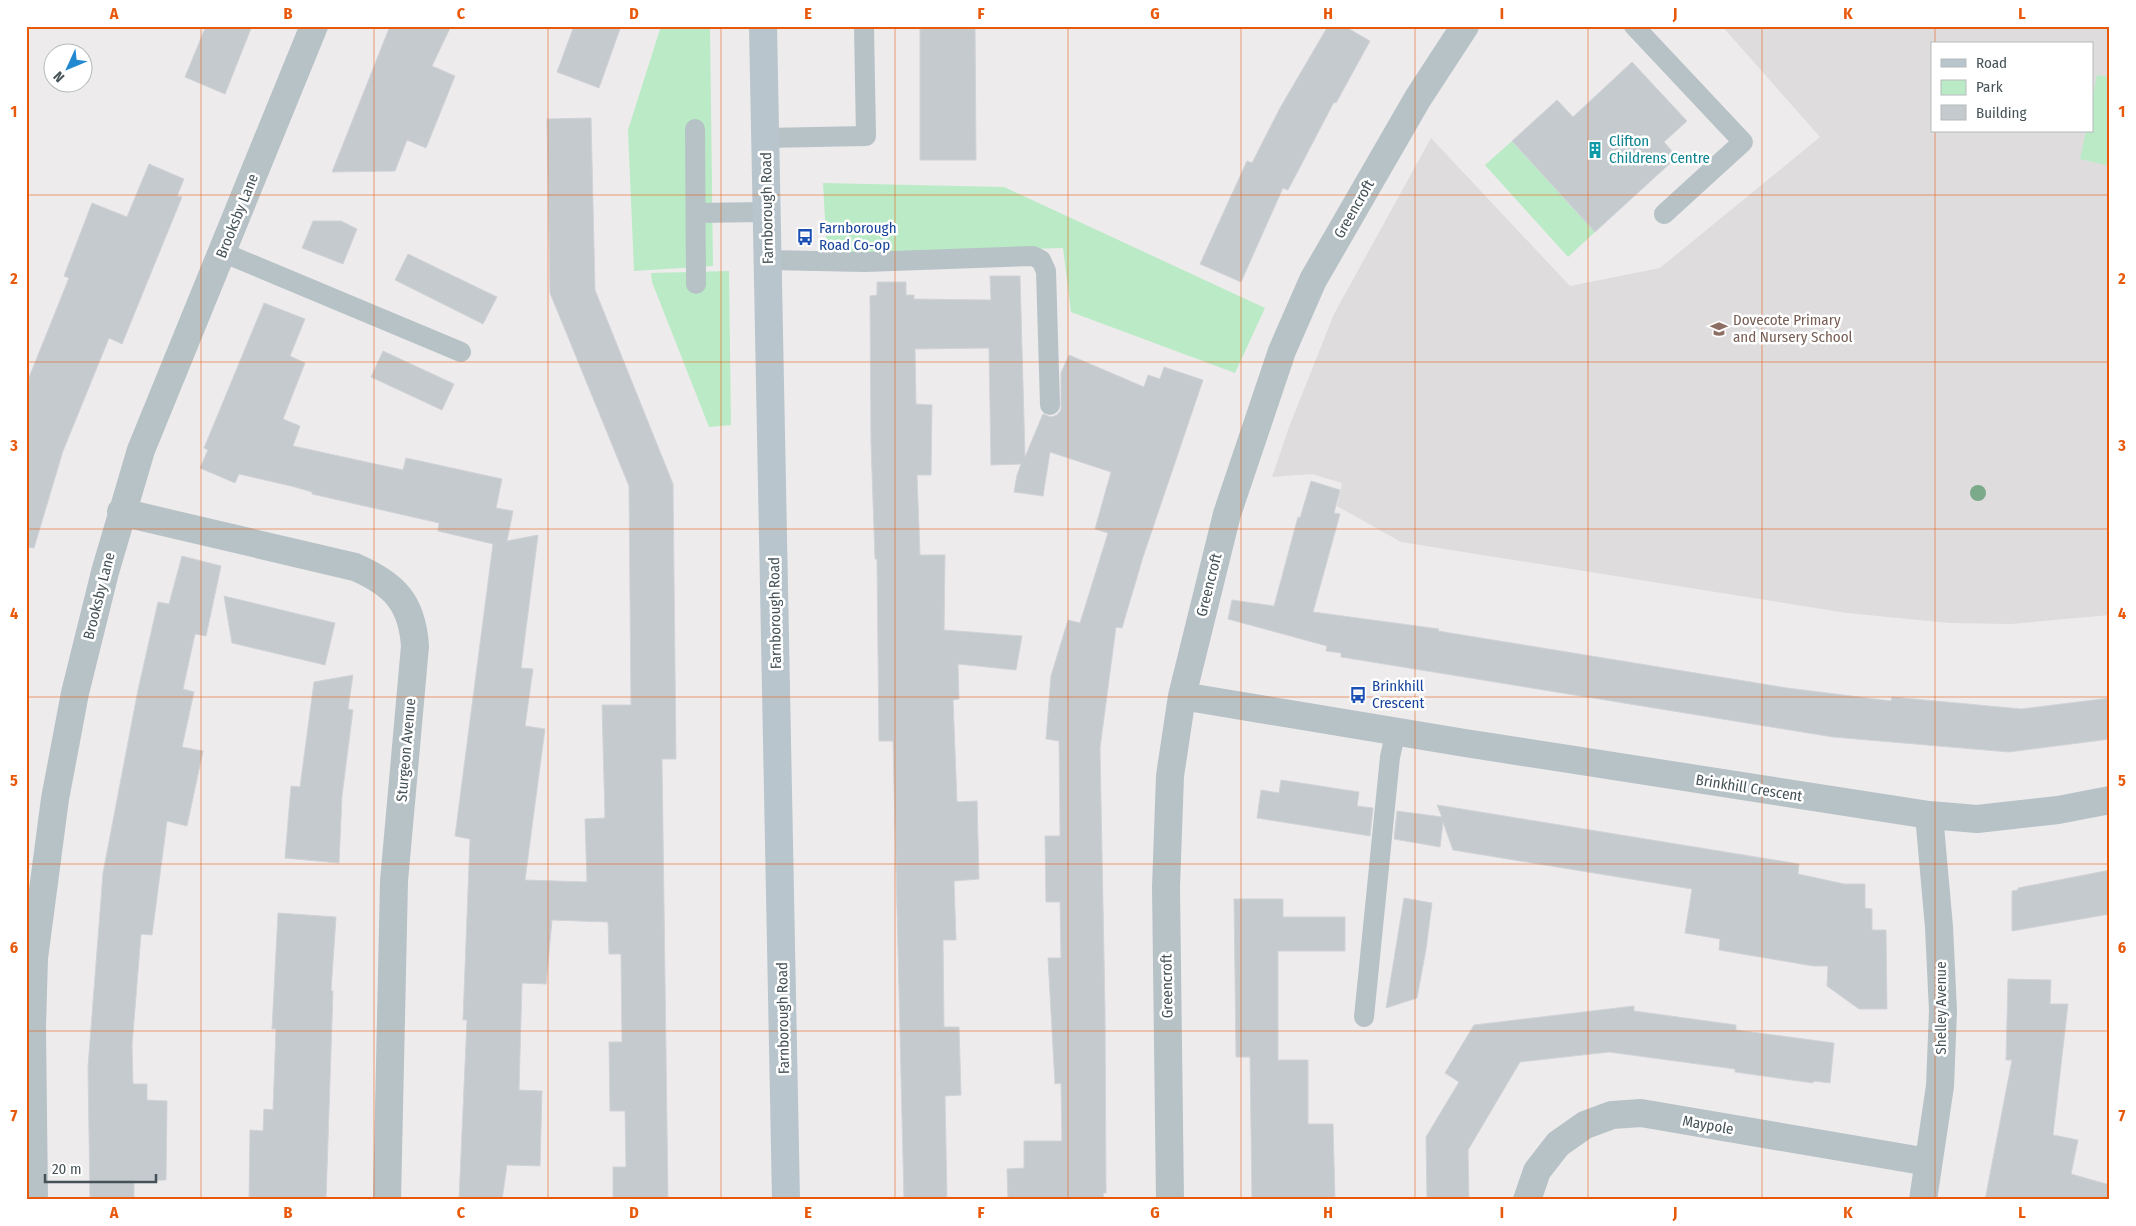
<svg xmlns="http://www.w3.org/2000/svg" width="2136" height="1226" font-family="'Fira Sans Condensed',sans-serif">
<rect width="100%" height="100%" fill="#eeebec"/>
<!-- education -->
<path fill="#dfdcdd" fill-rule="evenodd" d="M1722,26H2110V615L2011,624L1950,623L1847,613L1401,542L1337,506L1342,483L1312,474L1272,477L1289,427L1334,314L1431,138L1570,286L1660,268L1820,137ZM1932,44H2092V131H1932Z"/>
<!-- green -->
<path fill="#baebc6" d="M661,26H710L713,266L634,271L628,130Z
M2097,75L2110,77V166L2080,159L2086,131H2092V100Z
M1512,141L1595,232L1568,257L1485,165Z
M823,183L1004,187L1265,308L1235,373L1071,312L1063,248L827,255Z
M729,271L731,425L709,427L652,282L651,273Z"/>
<!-- building -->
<path fill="#c5cace" stroke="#d0d3d7" d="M206,26H252L225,94L185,77Z
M390,26H451L432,66L455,76L426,148L407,140L395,171L332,172Z
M574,26H621L599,88L557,72Z
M920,26H975L976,160H920Z
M1328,26H1344L1370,41L1336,103L1334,102L1288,190L1283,188L1241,282L1200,264L1247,161L1252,163L1280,108Z
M1632,62L1687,121L1664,142L1677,157L1595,232L1512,141L1557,100L1573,117Z
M591,118L595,290L673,484L676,759H662L668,1200H627V1197L613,1198V1167H626L625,1111H610L609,1042H622L621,954H609L608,922L552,920L546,984L522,983L519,1090L542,1091L540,1166L507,1165L502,1200H459L467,1020H463L470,839L455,836L493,544L438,531L439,523L312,494V492L295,487L239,474L235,483L200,468L208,450L204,448L264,303L305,319L290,356L305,363L283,419L300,426L293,446L403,470L406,458L502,479L496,508L513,511L507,541L538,535L521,668L533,669L525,726L545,729L525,880L587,882L585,819L605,818L602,705H631L629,486L550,293L547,119Z
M149,164L184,179L177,196L182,197L122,344L109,338L63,451L34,548L26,547V385L69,278L64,276L92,203L127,217Z
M313,221H341L357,229L343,264L302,248Z
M408,254L497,297L483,324L395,280Z
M990,276H1020L1025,457L1043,414L1051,417L1057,415L1061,410V373L1069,355L1144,387L1148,375L1160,379L1164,367L1203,380L1143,557L1122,628L1116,627L1100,748L1105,1011L1106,1193H1103L1104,1200H1008L1007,1169L1024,1168V1141H1062L1061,1083L1055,1084L1048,958H1061L1060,902H1046L1045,836H1060L1059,741L1046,739L1051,676L1068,620L1080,623L1108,533L1095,529L1111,472L1050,452L1043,496L1014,492L1017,475L1021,464L991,465L989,348L915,349L916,404L932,405L931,475H917L920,555H945L944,630L1022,636L1016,670L958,664L959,699L953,700L957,802L977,801L979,879L954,881L956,940H943L944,1027H959L961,1095L945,1096L947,1200H904L893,741H879L877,559H875L871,442L870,296L877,295V282H906V295H914V299L991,300Z
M383,351L454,384L442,410L371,377Z
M1311,481L1340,490L1334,513L1340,514L1313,612L1439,629L1438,631L1787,688L1891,701L1892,697L2021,709L2110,698V739L2009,752L1833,737L1341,657V653L1326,651L1327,646L1228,619L1232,600L1274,606L1298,517L1300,518Z
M182,556L221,566L206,636L195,634L183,689L194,692L182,747L203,751L187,826L167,821L152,935L141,934L132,1046L133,1084H147V1100L167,1101L166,1180L134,1181V1200H90L88,1067L103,873L138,690L158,602L169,604Z
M224,596L335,623L325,665L232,643Z
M353,675L348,709L353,710L342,796L339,863L285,858L291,786L300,787L314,682Z
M1281,780L1359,792L1357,806L1373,808L1370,836L1257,818L1261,790L1279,793Z
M1437,805L1799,864L1798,874L1844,884H1865V908L1872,909V930H1886L1887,1009H1859L1827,986L1828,966H1813L1719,950L1720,939L1685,933L1692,889L1453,850L1443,822L1440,847L1394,839L1397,811L1442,817Z
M2110,870V914L2012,931V891L2018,890V888Z
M1404,898L1432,903L1426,949L1417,998L1386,1008Z
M1234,899H1283V917H1345V951H1278V1060H1308V1124H1333L1335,1199L1252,1200L1250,1057H1236Z
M278,913L336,917L331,991H333L326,1200H249L250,1130L263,1131L264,1109L273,1110L276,1029H272Z
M2008,979L2051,980L2050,1004H2068L2053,1135L2078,1140L2071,1174L2110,1185V1200H1985L2012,1060H2006Z
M1634,1006V1011L1736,1025V1030L1834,1043L1830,1083L1814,1081L1813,1083L1735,1072V1069L1609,1052L1520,1062L1468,1150L1469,1200H1427L1426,1137L1459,1082L1445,1073L1474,1025Z"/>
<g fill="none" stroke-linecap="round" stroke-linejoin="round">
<!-- lane -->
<path stroke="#b7c2c7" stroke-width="20" d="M1634,26L1743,142L1664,214
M695,129L696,284
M765,138L866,136L864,26
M696,213L767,212
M222,252L461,352
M768,260L865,262L1033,256L1041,260L1046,271L1050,405
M1364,1017L1390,757L1396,731"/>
<!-- street -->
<path stroke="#b7c2c7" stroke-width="28" d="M121,512L355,567C394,584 412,602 415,646L394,881L387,1200
M1182,696L1465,743L1929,815L1977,819L2058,810L2110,800
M34,1200L32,1027L34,958L55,799L75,693L105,572L141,450L314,26
M1170,1200L1166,887L1170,776L1182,696L1227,514L1282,351L1313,280L1418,98L1465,26
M1527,1200L1537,1171L1558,1144L1585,1125L1612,1115L1641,1113L1928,1162
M1923,1200L1940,1086L1943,1011L1939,927L1929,815"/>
<!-- secondary -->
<path stroke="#b8c5cc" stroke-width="28" d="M763,26L786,1200"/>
</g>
<!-- trees -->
<circle fill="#7aaa8a" cx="1978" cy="493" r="8"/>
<!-- grid -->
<path fill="none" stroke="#e8590c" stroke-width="1" stroke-opacity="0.55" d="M201,26V1200M374,26V1200M548,26V1200M721,26V1200M895,26V1200M1068,26V1200M1241,26V1200M1415,26V1200M1588,26V1200M1762,26V1200M1935,26V44M1935,131V1200M26,195H2110M26,362H2110M26,529H2110M26,697H2110M26,864H2110M26,1031H2110"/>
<!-- icons -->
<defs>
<g id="building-bare" transform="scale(1.35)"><path d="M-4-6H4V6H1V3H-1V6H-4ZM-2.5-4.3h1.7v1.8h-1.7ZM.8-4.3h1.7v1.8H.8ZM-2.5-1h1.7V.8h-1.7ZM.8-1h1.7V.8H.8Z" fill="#0f9aa8" stroke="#fff" stroke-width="2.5" paint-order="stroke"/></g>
<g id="bus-bare" transform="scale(1.35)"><path d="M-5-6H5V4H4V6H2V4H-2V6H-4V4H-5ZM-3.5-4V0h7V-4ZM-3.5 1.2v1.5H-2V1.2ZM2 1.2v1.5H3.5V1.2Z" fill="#1a4fb4" stroke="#fff" stroke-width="2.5" paint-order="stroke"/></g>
<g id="school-bare" transform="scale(1.35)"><path d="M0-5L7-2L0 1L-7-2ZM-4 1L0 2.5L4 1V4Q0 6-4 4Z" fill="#8d6e63" stroke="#fff" stroke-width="2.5" paint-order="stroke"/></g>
</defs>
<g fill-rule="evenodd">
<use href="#building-bare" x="1595" y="150"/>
<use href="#bus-bare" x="805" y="237"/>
<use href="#school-bare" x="1719" y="329"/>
<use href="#bus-bare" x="1358" y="695"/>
</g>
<g text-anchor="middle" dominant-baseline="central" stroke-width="5" stroke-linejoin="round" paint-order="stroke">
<!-- culture labels -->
<g font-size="15" fill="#0d838f" stroke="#fff" text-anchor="start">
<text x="1609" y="141">Clifton<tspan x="1609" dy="17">Childrens Centre</tspan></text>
</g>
<!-- street labels -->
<g font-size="15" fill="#455257" stroke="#fff">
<text transform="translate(767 208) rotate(-91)">Farnborough Road</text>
<text transform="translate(1354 209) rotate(-60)">Greencroft</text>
<text transform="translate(237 216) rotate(-68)">Brooksby Lane</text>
<text transform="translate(1209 585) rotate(-76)">Greencroft</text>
<text transform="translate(99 596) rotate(-76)">Brooksby Lane</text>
<text transform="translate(775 613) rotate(-91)">Farnborough Road</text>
<text transform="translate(406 750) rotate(-85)">Sturgeon Avenue</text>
<text transform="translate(1749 788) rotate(9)">Brinkhill Crescent</text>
<text transform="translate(1167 986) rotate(-91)">Greencroft</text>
<text transform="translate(1941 1008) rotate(-90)">Shelley Avenue</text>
<text transform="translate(783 1018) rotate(-91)">Farnborough Road</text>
<text transform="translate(1708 1125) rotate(10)">Maypole</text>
</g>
<!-- transit labels -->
<g font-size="15" fill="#164399" stroke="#fff" text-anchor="start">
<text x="819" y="228">Farnborough<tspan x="819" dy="17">Road Co-op</tspan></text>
<text x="1372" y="686">Brinkhill<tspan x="1372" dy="17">Crescent</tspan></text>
</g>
<!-- education labels -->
<g font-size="15" fill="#785e54" stroke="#fff" text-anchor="start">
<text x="1733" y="320">Dovecote Primary<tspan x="1733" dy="17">and Nursery School</tspan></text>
</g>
</g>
<!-- border -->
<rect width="2136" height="1226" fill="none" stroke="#ffffff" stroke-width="55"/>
<!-- legend -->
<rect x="1931" y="42" width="162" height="90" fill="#ffffff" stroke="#b5babc"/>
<rect x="1941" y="59" width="25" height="8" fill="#b8c5cc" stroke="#b5babc"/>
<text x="1976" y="68" font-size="15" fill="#455257">Road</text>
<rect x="1941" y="80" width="25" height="15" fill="#baebc6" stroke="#b5babc"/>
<text x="1976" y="92" font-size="15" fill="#455257">Park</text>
<rect x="1941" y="105" width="25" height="15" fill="#c5cace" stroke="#b5babc"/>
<text x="1976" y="118" font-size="15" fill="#455257">Building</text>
<!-- north arrow -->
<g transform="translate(68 68) rotate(226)"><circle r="24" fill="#ffffff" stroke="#b5babc"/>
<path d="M0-4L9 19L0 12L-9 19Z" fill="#2289d1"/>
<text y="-8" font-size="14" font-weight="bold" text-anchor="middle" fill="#455257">N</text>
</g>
<!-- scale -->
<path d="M45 1174v8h111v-8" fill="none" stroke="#455257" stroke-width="2.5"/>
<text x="52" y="1174" font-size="15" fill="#455257" stroke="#ffffff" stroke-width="4" paint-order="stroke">20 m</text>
<rect x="28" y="28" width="2080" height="1170" fill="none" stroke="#e8590c" stroke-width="2"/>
<g font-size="16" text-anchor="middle" font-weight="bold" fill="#e8590c">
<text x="114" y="19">A</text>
<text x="288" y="19">B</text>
<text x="461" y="19">C</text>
<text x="634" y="19">D</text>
<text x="808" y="19">E</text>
<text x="981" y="19">F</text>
<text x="1155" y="19">G</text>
<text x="1328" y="19">H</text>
<text x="1502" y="19">I</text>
<text x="1675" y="19">J</text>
<text x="1848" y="19">K</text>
<text x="2022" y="19">L</text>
<text x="14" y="117">1</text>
<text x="2122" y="117">1</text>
<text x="14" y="284">2</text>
<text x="2122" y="284">2</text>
<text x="14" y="451">3</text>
<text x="2122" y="451">3</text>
<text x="14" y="619">4</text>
<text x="2122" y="619">4</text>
<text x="14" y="786">5</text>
<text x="2122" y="786">5</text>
<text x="14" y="953">6</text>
<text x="2122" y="953">6</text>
<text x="14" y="1121">7</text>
<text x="2122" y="1121">7</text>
<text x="114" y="1218">A</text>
<text x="288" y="1218">B</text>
<text x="461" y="1218">C</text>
<text x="634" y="1218">D</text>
<text x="808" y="1218">E</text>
<text x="981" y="1218">F</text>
<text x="1155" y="1218">G</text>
<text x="1328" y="1218">H</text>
<text x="1502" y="1218">I</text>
<text x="1675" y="1218">J</text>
<text x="1848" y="1218">K</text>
<text x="2022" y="1218">L</text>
</g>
</svg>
